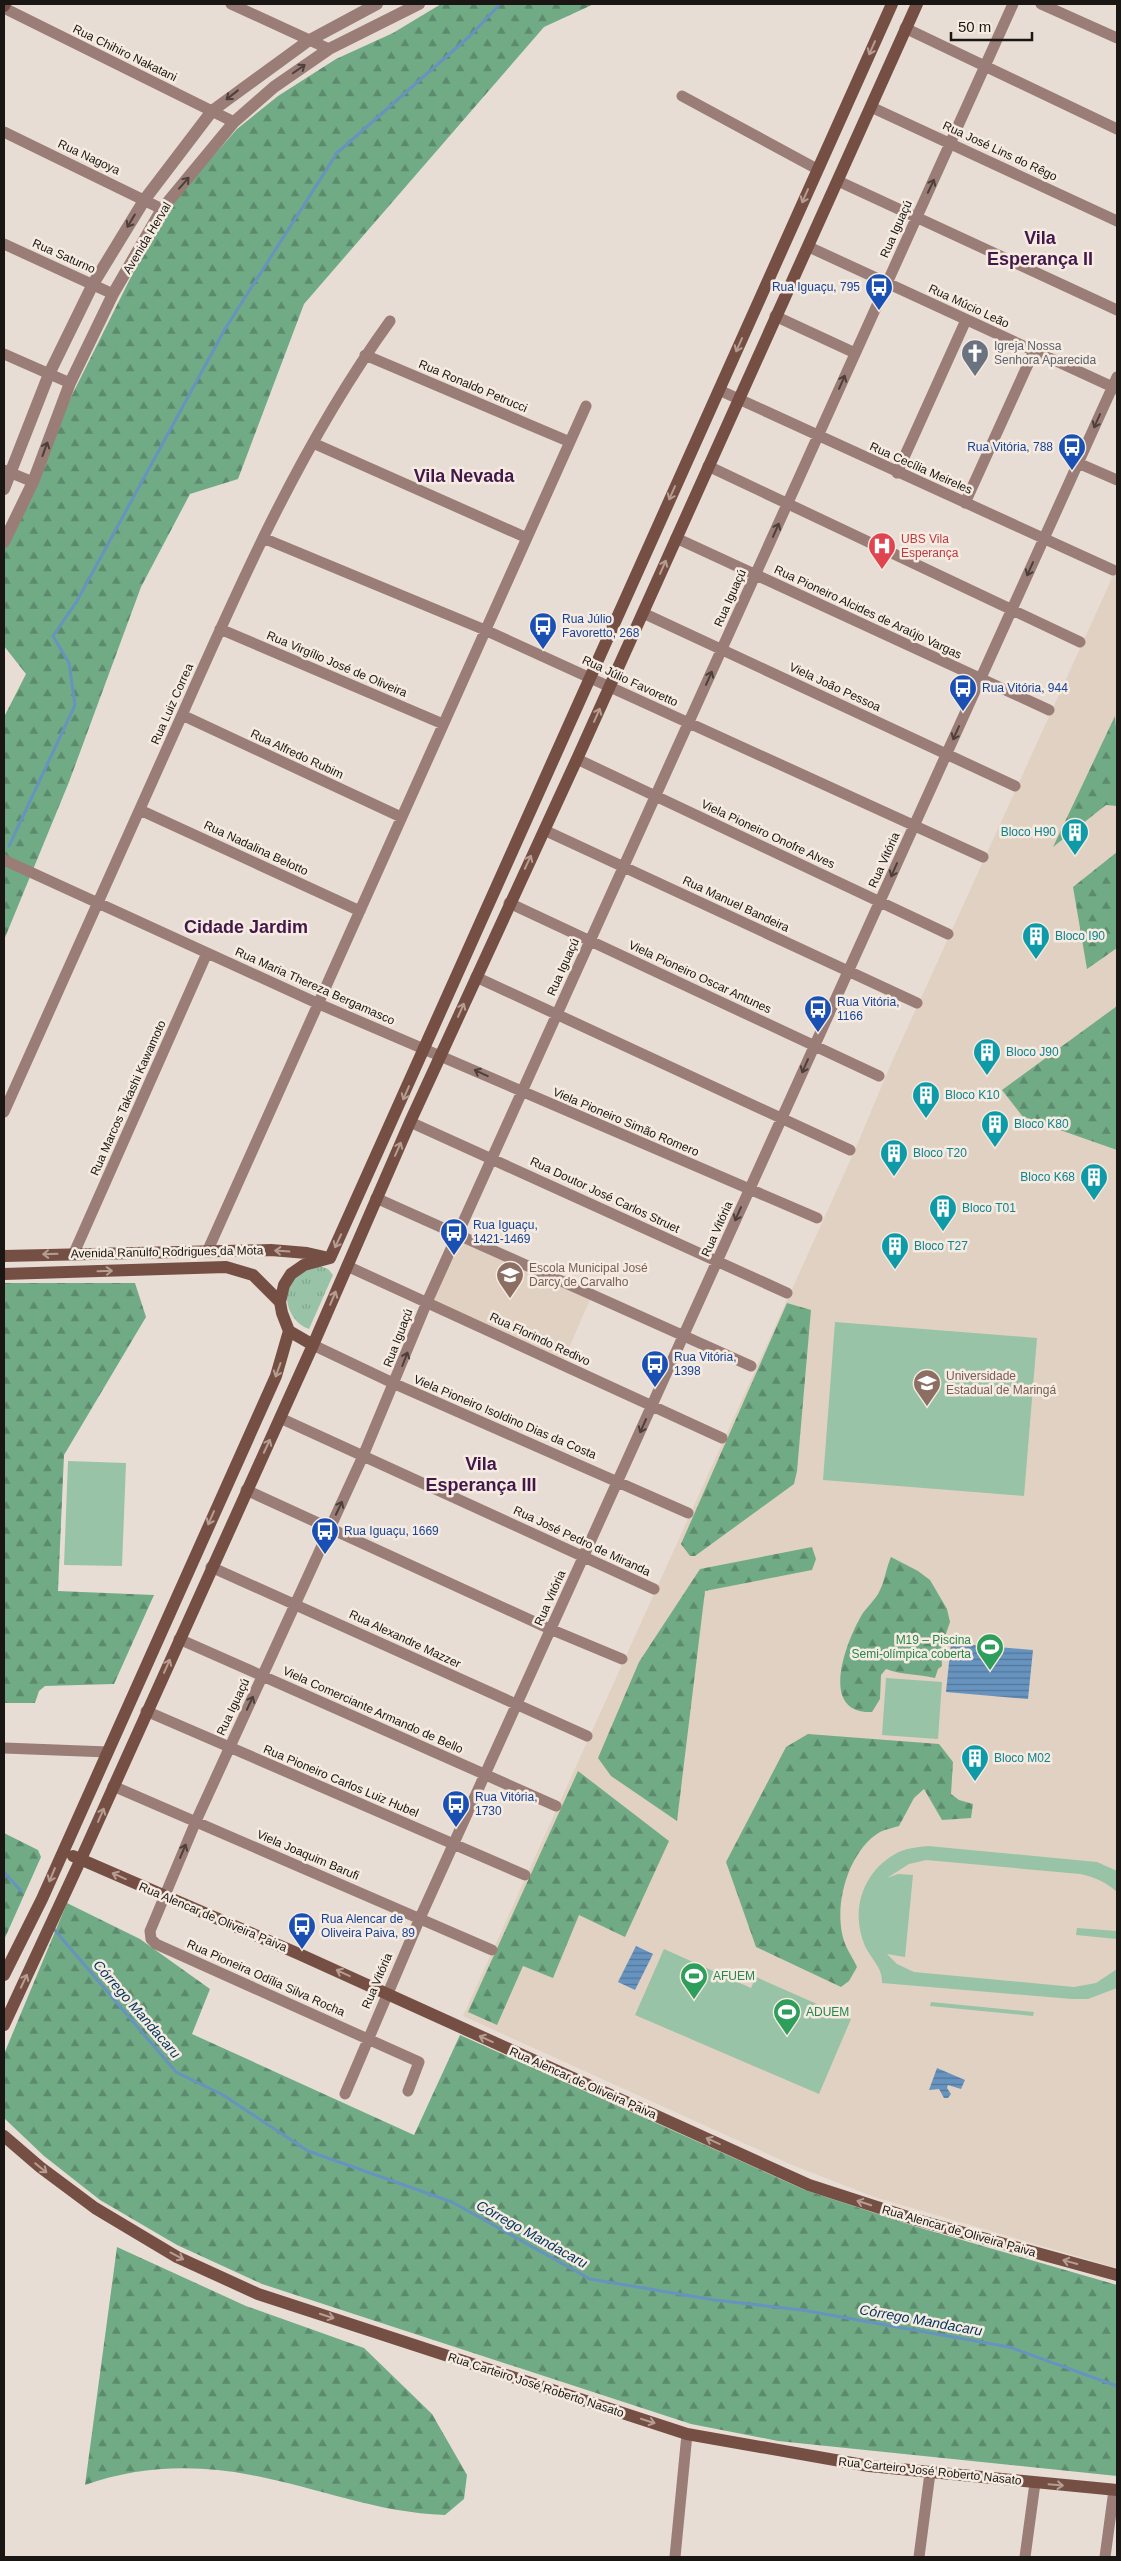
<svg xmlns="http://www.w3.org/2000/svg" width="1121" height="2561" font-family="Arial,sans-serif">
<defs>
<pattern id="grass-tufts" width="24" height="20" patternUnits="userSpaceOnUse" patternTransform="scale(1.25)"><rect width="24" height="20" fill="#98c3a6"/><path d="M3 7l-1-3M5 7V3M7 7l1-3M15 17l-1-3M17 17v-4M19 17l1-3" fill="none" stroke="#82a78e"/></pattern>
<pattern id="forest-firs" width="22" height="20" patternUnits="userSpaceOnUse" patternTransform="scale(1.25)"><rect width="22" height="20" fill="#71ab86"/><path d="M5 1l3.5 6h-7zM16 11l3.5 6h-7z" fill="#5c8a6c"/></pattern>
<pattern id="water-rules" width="6" height="5" patternUnits="userSpaceOnUse" patternTransform="scale(1.25)"><rect width="6" height="5" fill="#6793bf"/><path d="M0 2.5h6" fill="none" stroke="#54779a"/></pattern>
</defs>
<rect width="100%" height="100%" fill="#e8ddd4"/>
<!-- built -->
<path fill="#e1d1c2" d="M1117,567V2268L874,2197L792,2165L463,2016L854,1152L890,1066Z
M458,1234L592,1295L562,1364L427,1302Z"/>
<!-- grass -->
<path fill="url(#grass-tufts)" d="M320,1266L328,1269L333,1275L309,1329C286,1321 277,1286 302,1272C307,1269 314,1268 320,1266Z"/>
<!-- forest -->
<path fill="url(#forest-firs)" d="M441,4H594L544,27L304,304L238,479L190,494L141,587L69,782L4,940V717L26,674L4,646V543L71,397L163,213L237,129L278,96L336,59L393,33Z
M1115,716L1117,739V806L1106,805L1053,847Z
M1117,852V948L1087,969L1073,887Z
M1117,1006V1150L1023,1117L1002,1090Z
M4,1283H135L146,1317L64,1455L58,1591L154,1595L114,1684L45,1686L39,1691L35,1703H4Z
M787,1303L811,1310L797,1471L794,1484L695,1556H690L681,1544Z
M812,1547L816,1559L812,1570L705,1591L677,1821L611,1776L598,1758L639,1662L700,1569Z
M891,1557L918,1571L930,1580L947,1609L950,1622L941,1648L942,1666L938,1669L935,1678C918,1674 902,1675 886,1669L881,1675L880,1699L872,1712C819,1714 845,1645 860,1618C865,1608 876,1600 880,1590C885,1580 886,1568 891,1557Z
M808,1734L939,1744L953,1762L951,1794L959,1800L973,1804L971,1818L942,1820L924,1789L914,1798L899,1826C893,1828 886,1829 880,1832C847,1851 831,1912 846,1946C849,1953 854,1960 857,1967L849,1981L841,1987L756,1947L726,1862L786,1747Z
M578,1771L669,1841L625,1937L579,1915L553,1978L523,1966L497,2025L468,2012Z
M4,1833L38,1850L41,1857L4,1940Z
M67,1903L140,1939L210,1989L192,2034L414,2135L460,2035L805,2190L914,2226L1117,2285V2476L778,2441L691,2424L262,2284L177,2245L100,2200L44,2156L4,2118V2054Z
M117,2247L246,2306L364,2348L432,2414L467,2475L464,2499L445,2515C377,2513 316,2487 251,2475C195,2464 138,2466 85,2485Z"/>
<!-- green -->
<path fill="#98c3a6" d="M835,1322L1037,1338L1024,1496L823,1480Z
M68,1461L126,1463L122,1566L64,1565Z
M886,1678L942,1682L938,1739L882,1735Z
M928,1846L1097,1862L1117,1871V1892C1106,1882 1095,1877 1080,1874L926,1860L909,1864L887,1878L898,1874L913,1875L905,1957L887,1954L897,1964L914,1972L1074,1987L1096,1983L1117,1969V1988L1088,1999H1072L882,1983C883,1968 871,1959 865,1946C849,1909 864,1868 901,1851C909,1848 919,1847 928,1846Z
M1077,1928L1117,1931V1939L1076,1935Z
M664,1949L751,1988L756,1977L851,2019L819,2094L635,2015Z
M931,2002L1034,2012L1033,2016L930,2006Z"/>
<!-- water -->
<path fill="url(#water-rules)" d="M951,1643L1033,1650L1028,1699L946,1692Z
M636,1946L653,1954L635,1990L618,1982Z
M937,2068L965,2080L961,2089L948,2085L947,2088L951,2094L948,2098H944L939,2089L929,2090Z"/>
<g fill="none" stroke-linecap="round" stroke-linejoin="round">
<!-- stream -->
<path stroke="#6793bf" stroke-width="3" d="M9,846L75,705L69,663L53,636L77,601L225,329L337,153L471,35L500,4
M4,1872L21,1891
M53,1928L176,2072L223,2095L308,2151L452,2202L590,2279L715,2300L802,2310L1009,2347L1117,2386"/>
<!-- minor -->
<path stroke="#997d76" stroke-width="11" d="M231,4L329,49
M1041,4L1117,38
M4,8L234,122
M905,28L1117,129
M682,96L817,169
M871,107L1117,221
M4,132L162,209
M838,181L1117,310
M4,244L113,294
M809,247L1117,389
M775,316L855,353
M4,354L70,383
M365,355L570,442
M719,390L1113,570
M313,443L527,538
M1078,463L1117,480
M708,466L1080,642
M4,470L33,482
M897,473L966,320
M965,503L1034,351
M263,538L485,630L983,857
M676,538L1049,710
M643,613L1015,786
M220,629L443,724
M182,715L401,817
M577,759L948,934
M140,810L360,911
M544,830L917,1003
M4,860L319,1004L817,1218
M509,903L879,1076
M476,977L850,1150
M4,1112C62,983 120,854 178,724C239,586 301,444 390,321
M410,1122L787,1293
M376,1198L751,1366
M207,1252L586,406
M74,1253L207,953
M347,1266L722,1438
M313,1345L395,1384L688,1513
M280,1418L654,1589
M246,1490L550,1629L622,1659
M211,1567L587,1736
M179,1639L556,1806
M146,1711L525,1875
M4,1748L108,1752
M113,1786L492,1950
M408,2091L419,2062L156,1944L151,1939L150,1931L196,1821L363,1456L427,1302L1013,4
M345,2094L420,1918L1117,377
M675,2557L687,2434
M919,2557L930,2473
M1025,2557L1035,2483
M1105,2557L1114,2490"/>
<!-- tertiary -->
<path stroke="#997d76" stroke-width="12" d="M4,489L49,374L93,284L145,199L212,111L308,41L377,4
M4,542L33,482L70,383L113,294L162,209L234,122L274,87L329,49L419,4"/>
<!-- secondary -->
<path stroke="#764f44" stroke-width="12" d="M4,6L5,4
M4,1256L271,1250L307,1253L329,1258
M4,1274L226,1267L253,1275L280,1302
M289,1331L313,1345
M73,1856L299,1954L809,2185L917,2220L1117,2275
M4,1975L42,1899L276,1376L289,1331L282,1313L280,1302L284,1285L291,1274L304,1265L330,1258L892,4
M4,2025L81,1859L313,1345L410,1122L577,759L917,4
M4,2136L40,2167L95,2208L177,2257L258,2294L687,2434L869,2466L1117,2490"/>
</g>
<!-- one-way arrows -->
<defs><path id="oneway-shaft" d="M-6 0H5M1.5-3L5.5 0L1.5 3" fill="none" stroke-width="1.6" stroke-linecap="round" stroke-linejoin="round" transform="scale(1.25)"/></defs>
<g stroke="#b69d92">
<use href="#oneway-shaft" transform="translate(872 48) rotate(114)"/>
<use href="#oneway-shaft" transform="translate(805 196) rotate(114)"/>
<use href="#oneway-shaft" transform="translate(739 345) rotate(114)"/>
<use href="#oneway-shaft" transform="translate(672 493) rotate(114)"/>
<use href="#oneway-shaft" transform="translate(663 567) rotate(-66)"/>
<use href="#oneway-shaft" transform="translate(597 715) rotate(-66)"/>
<use href="#oneway-shaft" transform="translate(528 862) rotate(-65)"/>
<use href="#oneway-shaft" transform="translate(461 1010) rotate(-66)"/>
<use href="#oneway-shaft" transform="translate(406 1093) rotate(114)"/>
<use href="#oneway-shaft" transform="translate(398 1149) rotate(-66)"/>
<use href="#oneway-shaft" transform="translate(338 1241) rotate(115)"/>
<use href="#oneway-shaft" transform="translate(282 1251) rotate(-176)"/>
<use href="#oneway-shaft" transform="translate(50 1254) rotate(178)"/>
<use href="#oneway-shaft" transform="translate(105 1271) rotate(-2)"/>
<use href="#oneway-shaft" transform="translate(333 1298) rotate(-67)"/>
<use href="#oneway-shaft" transform="translate(278 1370) rotate(110)"/>
<use href="#oneway-shaft" transform="translate(267 1446) rotate(-65)"/>
<use href="#oneway-shaft" transform="translate(211 1518) rotate(114)"/>
<use href="#oneway-shaft" transform="translate(167 1666) rotate(-66)"/>
<use href="#oneway-shaft" transform="translate(101 1815) rotate(-66)"/>
<use href="#oneway-shaft" transform="translate(52 1875) rotate(113)"/>
<use href="#oneway-shaft" transform="translate(119 1876) rotate(-156)"/>
<use href="#oneway-shaft" transform="translate(343 1973) rotate(-155)"/>
<use href="#oneway-shaft" transform="translate(24 1981) rotate(-65)"/>
<use href="#oneway-shaft" transform="translate(486 2039) rotate(-156)"/>
<use href="#oneway-shaft" transform="translate(713 2141) rotate(-156)"/>
<use href="#oneway-shaft" transform="translate(41 2168) rotate(39)"/>
<use href="#oneway-shaft" transform="translate(864 2203) rotate(-162)"/>
<use href="#oneway-shaft" transform="translate(177 2256) rotate(28)"/>
<use href="#oneway-shaft" transform="translate(1070 2262) rotate(-165)"/>
<use href="#oneway-shaft" transform="translate(327 2316) rotate(18)"/>
<use href="#oneway-shaft" transform="translate(648 2421) rotate(18)"/>
<use href="#oneway-shaft" transform="translate(1056 2485) rotate(5)"/>
</g>
<g stroke="#4d3f3b">
<use href="#oneway-shaft" transform="translate(299 69) rotate(-35)"/>
<use href="#oneway-shaft" transform="translate(232 95) rotate(142)"/>
<use href="#oneway-shaft" transform="translate(184 183) rotate(-49)"/>
<use href="#oneway-shaft" transform="translate(931 186) rotate(-65)"/>
<use href="#oneway-shaft" transform="translate(131 221) rotate(121)"/>
<use href="#oneway-shaft" transform="translate(842 382) rotate(-66)"/>
<use href="#oneway-shaft" transform="translate(1097 421) rotate(114)"/>
<use href="#oneway-shaft" transform="translate(45 449) rotate(-70)"/>
<use href="#oneway-shaft" transform="translate(776 530) rotate(-66)"/>
<use href="#oneway-shaft" transform="translate(1030 569) rotate(114)"/>
<use href="#oneway-shaft" transform="translate(709 678) rotate(-66)"/>
<use href="#oneway-shaft" transform="translate(956 733) rotate(114)"/>
<use href="#oneway-shaft" transform="translate(894 870) rotate(114)"/>
<use href="#oneway-shaft" transform="translate(805 1066) rotate(114)"/>
<use href="#oneway-shaft" transform="translate(481 1073) rotate(-155)"/>
<use href="#oneway-shaft" transform="translate(738 1214) rotate(114)"/>
<use href="#oneway-shaft" transform="translate(405 1359) rotate(-69)"/>
<use href="#oneway-shaft" transform="translate(643 1426) rotate(114)"/>
<use href="#oneway-shaft" transform="translate(339 1508) rotate(-65)"/>
<use href="#oneway-shaft" transform="translate(250 1703) rotate(-65)"/>
<use href="#oneway-shaft" transform="translate(183 1851) rotate(-67)"/>
</g>
<!-- icons -->
<defs>
<g id="bus-pin" transform="scale(1.4375)"><path d="M0 17L-7.5 6A9.5 9.5 0 1 1 7.5 6Z" fill="#1a4fb4" stroke="#f5ebe1"/><path d="M-5-6H5V4H4V6H2V4H-2V6H-4V4H-5ZM-3.5-4V0h7V-4ZM-3.5 1.2v1.5H-2V1.2ZM2 1.2v1.5H3.5V1.2Z" fill="#fff"/></g>
<g id="church-pin" transform="scale(1.4375)"><path d="M0 17L-7.5 6A9.5 9.5 0 1 1 7.5 6Z" fill="#6b7280" stroke="#f5ebe1"/><path d="M-1.2-6h2.4v3.5h3.3v2.4h-3.3V6h-2.4V-.1h-3.3v-2.4h3.3Z" fill="#fff"/></g>
<g id="hospital-pin" transform="scale(1.4375)"><path d="M0 17L-7.5 6A9.5 9.5 0 1 1 7.5 6Z" fill="#e0444e" stroke="#f5ebe1"/><path d="M-5-5h3v3.5h4V-5h3V5h-3V1.5h-4V5h-3Z" fill="#fff"/></g>
<g id="building-pin" transform="scale(1.4375)"><path d="M0 17L-7.5 6A9.5 9.5 0 1 1 7.5 6Z" fill="#0f9aa8" stroke="#f5ebe1"/><path d="M-4-6H4V6H1V3H-1V6H-4ZM-2.5-4.3h1.7v1.8h-1.7ZM.8-4.3h1.7v1.8H.8ZM-2.5-1h1.7V.8h-1.7ZM.8-1h1.7V.8H.8Z" fill="#fff"/></g>
<g id="school-pin" transform="scale(1.4375)"><path d="M0 17L-7.5 6A9.5 9.5 0 1 1 7.5 6Z" fill="#8d6e63" stroke="#f5ebe1"/><path d="M0-5L7-2L0 1L-7-2ZM-4 1L0 2.5L4 1V4Q0 6-4 4Z" fill="#fff"/></g>
<g id="university-pin" transform="scale(1.4375)"><path d="M0 17L-7.5 6A9.5 9.5 0 1 1 7.5 6Z" fill="#8d6e63" stroke="#f5ebe1"/><path d="M0-5L7-2L0 1L-7-2ZM-4 1L0 2.5L4 1V4Q0 6-4 4Z" fill="#fff"/></g>
<g id="stadium-pin" transform="scale(1.4375)"><path d="M0 17L-7.5 6A9.5 9.5 0 1 1 7.5 6Z" fill="#2e9e5b" stroke="#f5ebe1"/><path d="M0-5a6.5 5 0 1 0 0 10a6.5 5 0 1 0 0-10ZM-3.5-1.8h7v3.6h-7Z" fill="#fff"/></g>
</defs>
<g fill-rule="evenodd">
<use href="#bus-pin" x="879" y="287"/>
<use href="#church-pin" x="975" y="353"/>
<use href="#bus-pin" x="1072" y="447"/>
<use href="#hospital-pin" x="882" y="546"/>
<use href="#bus-pin" x="543" y="626"/>
<use href="#bus-pin" x="963" y="688"/>
<use href="#building-pin" x="1075" y="832"/>
<use href="#building-pin" x="1036" y="936"/>
<use href="#bus-pin" x="818" y="1009"/>
<use href="#building-pin" x="987" y="1052"/>
<use href="#building-pin" x="926" y="1095"/>
<use href="#building-pin" x="995" y="1124"/>
<use href="#building-pin" x="894" y="1153"/>
<use href="#building-pin" x="1094" y="1177"/>
<use href="#building-pin" x="943" y="1208"/>
<use href="#bus-pin" x="454" y="1232"/>
<use href="#building-pin" x="895" y="1246"/>
<use href="#school-pin" x="510" y="1275"/>
<use href="#bus-pin" x="655" y="1364"/>
<use href="#university-pin" x="927" y="1383"/>
<use href="#bus-pin" x="325" y="1531"/>
<use href="#stadium-pin" x="990" y="1647"/>
<use href="#building-pin" x="975" y="1758"/>
<use href="#bus-pin" x="456" y="1804"/>
<use href="#bus-pin" x="302" y="1926"/>
<use href="#stadium-pin" x="694" y="1976"/>
<use href="#stadium-pin" x="787" y="2012"/>
</g>
<g text-anchor="middle" dominant-baseline="central" stroke-width="5" stroke-linejoin="round" paint-order="stroke">
<!-- street labels -->
<g font-size="12" fill="#1a1613" stroke="#f5ebe1">
<text transform="translate(125 53) rotate(26)">Rua Chihiro Nakatani</text>
<text transform="translate(1000 151) rotate(25)">Rua José Lins do Rêgo</text>
<text transform="translate(89 157) rotate(25)">Rua Nagoya</text>
<text transform="translate(896 229) rotate(-66)">Rua Iguaçú</text>
<text transform="translate(147 238) rotate(-59)">Avenida Herval</text>
<text transform="translate(64 256) rotate(24)">Rua Saturno</text>
<text transform="translate(969 306) rotate(25)">Rua Múcio Leão</text>
<text transform="translate(473 386) rotate(23)">Rua Ronaldo Petrucci</text>
<text transform="translate(921 468) rotate(24)">Rua Cecília Meireles</text>
<text transform="translate(730 598) rotate(-66)">Rua Iguaçú</text>
<text transform="translate(868 612) rotate(25)">Rua Pioneiro Alcides de Araújo Vargas</text>
<text transform="translate(337 664) rotate(23)">Rua Virgílio José de Oliveira</text>
<text transform="translate(630 681) rotate(25)">Rua Júlio Favoretto</text>
<text transform="translate(835 687) rotate(25)">Viela João Pessoa</text>
<text transform="translate(172 704) rotate(-66)">Rua Luiz Correa</text>
<text transform="translate(297 754) rotate(25)">Rua Alfredo Rubim</text>
<text transform="translate(768 834) rotate(25)">Viela Pioneiro Onofre Alves</text>
<text transform="translate(256 848) rotate(25)">Rua Nadalina Belotto</text>
<text transform="translate(884 860) rotate(-66)">Rua Vitória</text>
<text transform="translate(736 904) rotate(25)">Rua Manuel Bandeira</text>
<text transform="translate(563 967) rotate(-66)">Rua Iguaçú</text>
<text transform="translate(700 977) rotate(25)">Viela Pioneiro Oscar Antunes</text>
<text transform="translate(315 986) rotate(24)">Rua Maria Thereza Bergamasco</text>
<text transform="translate(128 1098) rotate(-66)">Rua Marcos Takashi Kawamoto</text>
<text transform="translate(626 1122) rotate(23)">Viela Pioneiro Simão Romero</text>
<text transform="translate(605 1195) rotate(25)">Rua Doutor José Carlos Struet</text>
<text transform="translate(717 1229) rotate(-66)">Rua Vitória</text>
<text transform="translate(167 1252) rotate(-1)">Avenida Ranulfo Rodrigues da Mota</text>
<text transform="translate(398 1338) rotate(-69)">Rua Iguaçú</text>
<text transform="translate(540 1339) rotate(25)">Rua Florindo Redivo</text>
<text transform="translate(505 1417) rotate(23)">Viela Pioneiro Isoldino Dias da Costa</text>
<text transform="translate(582 1541) rotate(25)">Rua José Pedro de Miranda</text>
<text transform="translate(550 1598) rotate(-66)">Rua Vitória</text>
<text transform="translate(405 1639) rotate(25)">Rua Alexandre Mazzer</text>
<text transform="translate(233 1707) rotate(-65)">Rua Iguaçú</text>
<text transform="translate(373 1710) rotate(24)">Viela Comerciante Armando de Bello</text>
<text transform="translate(341 1781) rotate(23)">Rua Pioneiro Carlos Luiz Hubel</text>
<text transform="translate(308 1855) rotate(23)">Viela Joaquim Barufi</text>
<text transform="translate(213 1917) rotate(23)">Rua Alencar de Oliveira Paiva</text>
<text transform="translate(266 1978) rotate(24)">Rua Pioneira Odília Silva Rocha</text>
<text transform="translate(377 1981) rotate(-67)">Rua Vitória</text>
<text transform="translate(583 2083) rotate(24)">Rua Alencar de Oliveira Paiva</text>
<text transform="translate(959 2231) rotate(16)">Rua Alencar de Oliveira Paiva</text>
<text transform="translate(536 2385) rotate(18)">Rua Carteiro José Roberto Nasato</text>
<text transform="translate(930 2471) rotate(6)">Rua Carteiro José Roberto Nasato</text>
</g>
<!-- transit labels -->
<g font-size="12" fill="#164399" stroke="#f5ebe1" text-anchor="start">
<text x="860" y="287" text-anchor="end">Rua Iguaçu, 795</text>
<text x="1053" y="447" text-anchor="end">Rua Vitória, 788</text>
<text x="562" y="619">Rua Júlio<tspan x="562" dy="14">Favoretto, 268</tspan></text>
<text x="982" y="688">Rua Vitória, 944</text>
<text x="837" y="1002">Rua Vitória,<tspan x="837" dy="14">1166</tspan></text>
<text x="473" y="1225">Rua Iguaçu,<tspan x="473" dy="14">1421-1469</tspan></text>
<text x="674" y="1357">Rua Vitória,<tspan x="674" dy="14">1398</tspan></text>
<text x="344" y="1531">Rua Iguaçu, 1669</text>
<text x="475" y="1797">Rua Vitória,<tspan x="475" dy="14">1730</tspan></text>
<text x="321" y="1919">Rua Alencar de<tspan x="321" dy="14">Oliveira Paiva, 89</tspan></text>
</g>
<!-- worship labels -->
<g font-size="12" fill="#5b616d" stroke="#f5ebe1" text-anchor="start">
<text x="994" y="346">Igreja Nossa<tspan x="994" dy="14">Senhora Aparecida</tspan></text>
</g>
<!-- health labels -->
<g font-size="12" fill="#be3a42" stroke="#f5ebe1" text-anchor="start">
<text x="901" y="539">UBS Vila<tspan x="901" dy="14">Esperança</tspan></text>
</g>
<!-- culture labels -->
<g font-size="12" fill="#0d838f" stroke="#f5ebe1" text-anchor="start">
<text x="1056" y="832" text-anchor="end">Bloco H90</text>
<text x="1055" y="936">Bloco I90</text>
<text x="1006" y="1052">Bloco J90</text>
<text x="945" y="1095">Bloco K10</text>
<text x="1014" y="1124">Bloco K80</text>
<text x="913" y="1153">Bloco T20</text>
<text x="1075" y="1177" text-anchor="end">Bloco K68</text>
<text x="962" y="1208">Bloco T01</text>
<text x="914" y="1246">Bloco T27</text>
<text x="994" y="1758">Bloco M02</text>
</g>
<!-- education labels -->
<g font-size="12" fill="#785e54" stroke="#f5ebe1" text-anchor="start">
<text x="529" y="1268">Escola Municipal José<tspan x="529" dy="14">Darcy de Carvalho</tspan></text>
<text x="946" y="1376">Universidade<tspan x="946" dy="14">Estadual de Maringá</tspan></text>
</g>
<!-- leisure labels -->
<g font-size="12" fill="#27864d" stroke="#f5ebe1" text-anchor="start">
<text x="971" y="1640" text-anchor="end">M19 – Piscina<tspan x="971" dy="14">Semi-olímpica coberta</tspan></text>
<text x="713" y="1976">AFUEM</text>
<text x="806" y="2012">ADUEM</text>
</g>
<!-- water labels -->
<g font-size="14" font-style="italic" fill="#00345d" stroke="#f5ebe1">
<text transform="translate(137 2009) rotate(49)">Córrego Mandacaru</text>
<text transform="translate(532 2234) rotate(29)">Córrego Mandacaru</text>
<text transform="translate(921 2320) rotate(10)">Córrego Mandacaru</text>
</g>
<!-- district labels -->
<g font-size="18" font-weight="bold" fill="#42174a" stroke="#f5ebe1">
<text x="1040" y="238">Vila<tspan x="1040" dy="21">Esperança II</tspan></text>
<text x="464" y="476">Vila Nevada</text>
<text x="246" y="927">Cidade Jardim</text>
<text x="481" y="1464">Vila<tspan x="481" dy="21">Esperança III</tspan></text>
</g>
</g>
<!-- border -->
<rect width="1121" height="2561" fill="none" stroke="#1a1613" stroke-width="10"/>
<!-- scale -->
<path d="M951 32v8h81v-8" fill="none" stroke="#1a1613" stroke-width="2.5"/>
<text x="958" y="32" font-size="15" fill="#1a1613" stroke="#f5ebe1" stroke-width="4" paint-order="stroke">50 m</text>
</svg>
